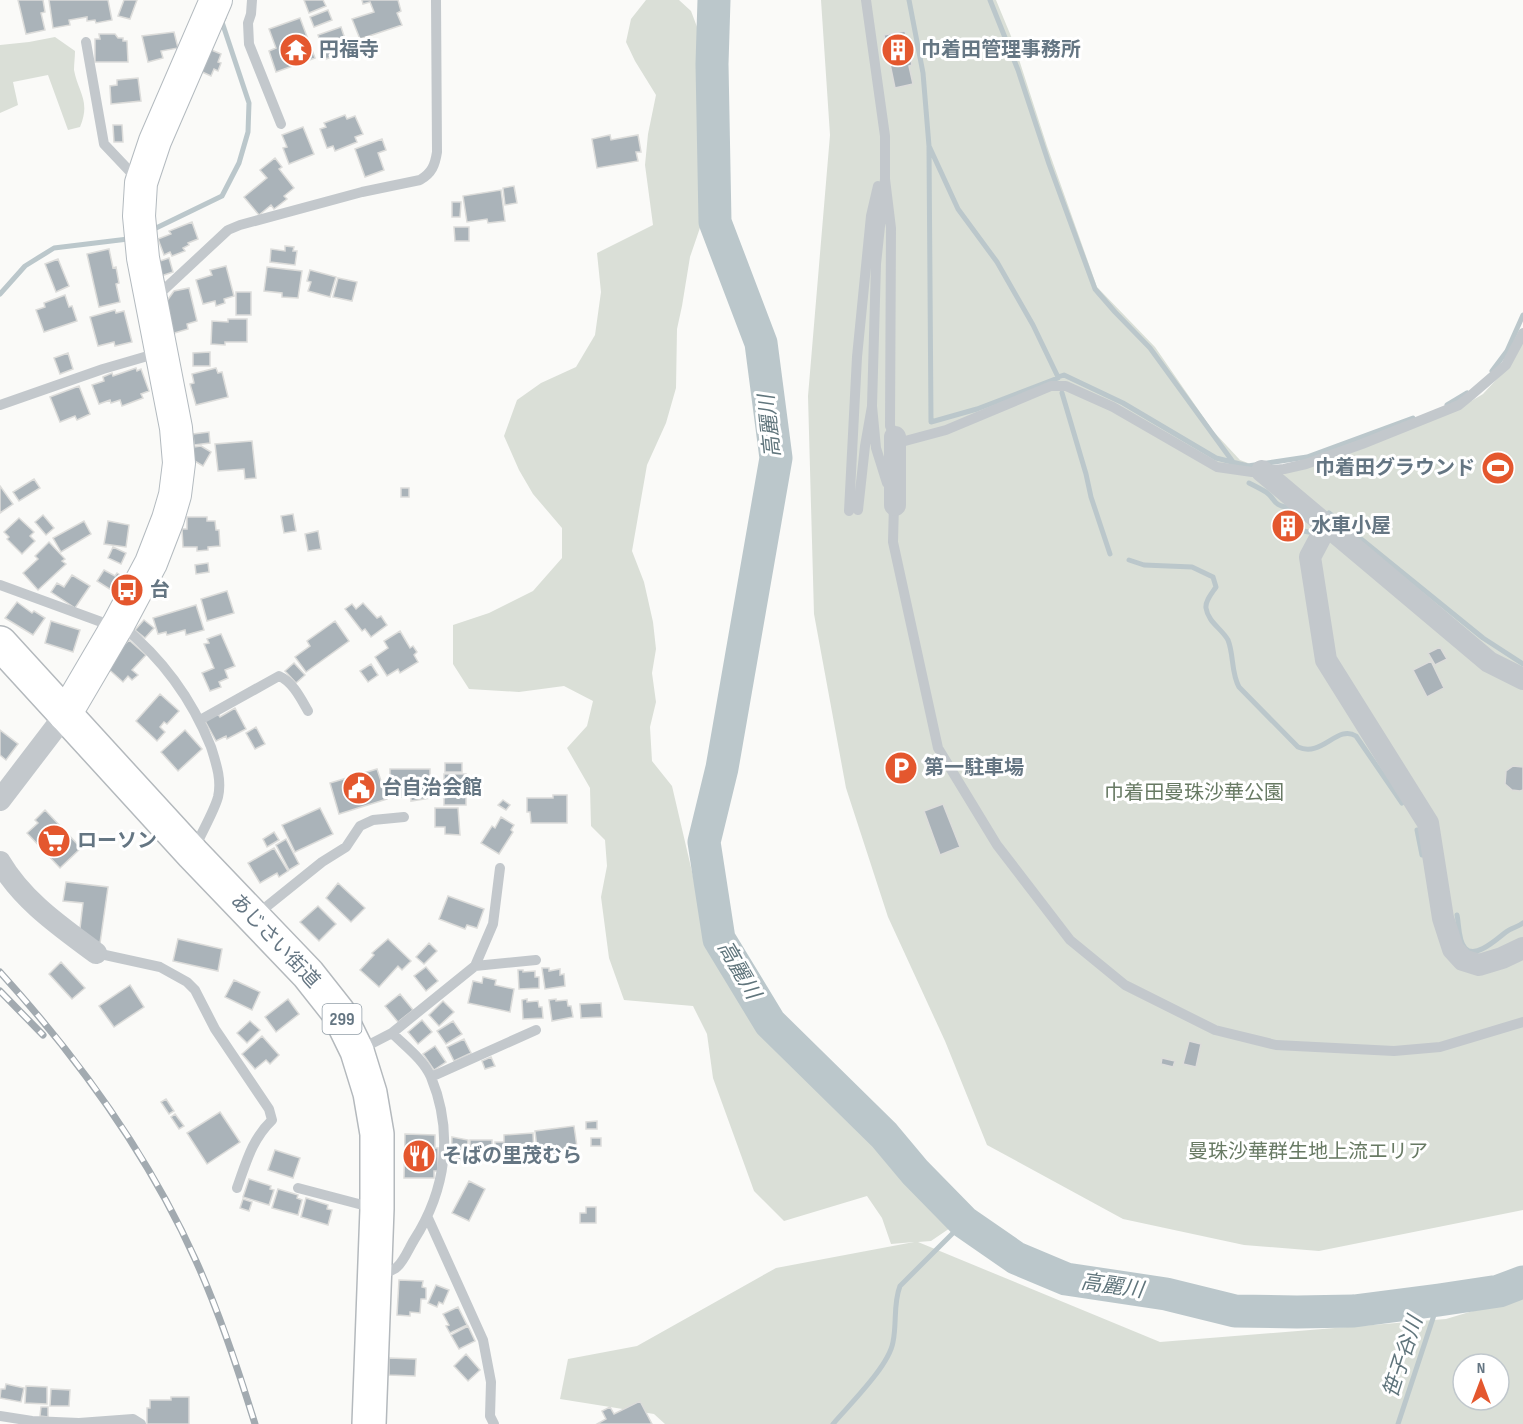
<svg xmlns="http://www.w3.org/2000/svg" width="1523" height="1424" font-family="'Sofia Sans Condensed','Noto Sans JP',sans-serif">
<rect width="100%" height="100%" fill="#fafaf8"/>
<!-- green -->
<path fill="#dadfd7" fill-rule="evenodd" d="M646,0H679L691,11L705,48L700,69L699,167L706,192L703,219L690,257L682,306L677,329L676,388L666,423L647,465L632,551L644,582L653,622L656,649L652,673L656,702L650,727L652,761L672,786L693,876L704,934L753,1015L790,1057L932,1200L953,1226L931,1241L918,1242L1160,1342L1446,1319L1523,1296V1424H665L654,1414L560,1399L568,1359L637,1346L776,1268L914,1242L891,1244L882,1218L867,1196L784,1221L754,1191L713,1078L707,1034L693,1006L624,1000L609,958L601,897L607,866L605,840L591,826L590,788L567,748L587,726L593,701L564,686L519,692L469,689L453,664V625L489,613L533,591L562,558V528L533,494L519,470L504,436L517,400L541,383L576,367L595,335L601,292L597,253L653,225L645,165L648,134L656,95L635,61L626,42L631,19ZM1463,1364H1499V1400H1463Z
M821,0H996L1013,41L1047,146L1097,287L1155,347L1213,431L1240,460L1275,473L1458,409L1483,394L1509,366L1523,340V1210L1319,1251L1244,1245L1123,1219L987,1145L945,1041L888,917L846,788L814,614L808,396L830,135Z
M55,37L75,51C75,57 74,64 74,70C78,92 91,101 80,127L68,130L48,75L13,82L18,105L0,113V45L29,42Z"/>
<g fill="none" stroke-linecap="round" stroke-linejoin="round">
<!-- stream -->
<path stroke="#bbc7cb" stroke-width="5" d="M909,0L923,73L929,146L958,209L997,262L1033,325L1058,377L1064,375L1123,403L1216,458L1248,466L1307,457L1413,418
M990,0L1018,70L1049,164L1095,289L1115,312L1150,348L1233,462
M929,147L931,422L977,409L1058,378
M152,230L222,196L239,163L248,132L249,103L222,22L224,18
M0,294L25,266L54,248L128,239
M1492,371L1507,351L1523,315
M1062,393L1086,474L1091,497L1110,554
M1447,405L1467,393
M1249,483C1255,486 1261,489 1266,492C1277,500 1271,505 1290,508L1303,531L1309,532L1313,530
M1329,513L1483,638L1523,664
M1129,560L1144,565L1192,567L1213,577L1216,587C1212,593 1205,601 1206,608C1208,622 1222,629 1228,640C1234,655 1231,673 1239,687L1298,747C1322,758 1337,724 1356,736L1402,803
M1417,830L1422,855
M1457,915C1459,923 1458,941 1465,948C1475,960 1498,938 1506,932C1511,928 1518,927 1523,923
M833,1424C850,1404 889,1366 893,1342C897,1323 893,1304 900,1286L964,1222
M1398,1424L1439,1300"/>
<!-- river -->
<path stroke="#bbc7cb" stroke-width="33" d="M714,0L712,64L715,222L761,343L776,458L722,768L704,842L719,939L770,1023L884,1135L915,1172L964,1222L1016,1258L1066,1279L1166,1294L1235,1311L1297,1312L1354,1311L1439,1300L1499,1291L1523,1282"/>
</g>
<!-- building -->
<path fill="#aab3b9" stroke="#dcdcda" stroke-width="1.5" d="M18,0H43L45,12L41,13L45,30L26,34Z
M49,0H108L112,20L96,23L95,20L87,21V17L69,20L70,25L53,28Z
M124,0H137L130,19L118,16Z
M304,0H323L326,6L309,13Z
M362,0H398L401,11L397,13L402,25L360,39L352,19L374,12L370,2L363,4Z
M328,10L332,20L314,27L310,17Z
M300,18L315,58L276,72L269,51L276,48L269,29Z
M341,27L349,51L326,59L318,35Z
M905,31L912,65L909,66L913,84L895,88L884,35Z
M174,32L178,48L161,51L163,58L148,62L142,36Z
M99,34H115L118,38H123V41H127L128,62H95V39H100Z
M209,49L221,54L218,62L221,63L218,71L214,69L211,76L200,71Z
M138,78L141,101L111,104L110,86L117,85V80Z
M345,115L347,119L355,116L363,134L355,137L357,142L335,151L333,146L327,148L320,129L326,127L324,123Z
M113,125H122L123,142H114Z
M303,127L314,154L289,164L283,148L287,147L282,135Z
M610,135L611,140L638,135L641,152H636L638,161L597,168L592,139Z
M382,139L386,150L378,153L384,170L365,177L355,149Z
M275,158L282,167L279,169L294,188L284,196L287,199L274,209L271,205L259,215L244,197L267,178L260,170Z
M514,186L517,203L505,205L503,188Z
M501,190L505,221L488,223L487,219L467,222L463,196Z
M452,202H461L460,217H452Z
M192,222L198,239L188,243L189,245L183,248L185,251L172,256L170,252L164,255L158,239L171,234L169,231Z
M454,227H469V241H455Z
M285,246L294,247L293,251H297L295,265L270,262L271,249L285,251Z
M109,249L113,268L116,267L119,283L116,284L120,302L99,307L87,254Z
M169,258L173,272L161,276L157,262Z
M58,259L69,286L56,292L45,264Z
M226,266L234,296L224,299L225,303L216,306L215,301L203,304L196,280L212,275L210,270Z
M267,267L302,271L298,298L282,297V293L264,291Z
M310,270L336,277L330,297L308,291L311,282L307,281Z
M338,278L357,282L352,301L333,297Z
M189,288L197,321L187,324L188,329L171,334L164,305L174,291Z
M236,292H251V315H236Z
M65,295L69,307L72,306L77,321L44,332L36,310L45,307L44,303Z
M115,310L116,313L124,311L132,342L115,346L114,342L98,346L90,317Z
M228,319H247V342H225V345L211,344L212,321L228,322Z
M210,352V366H193V353Z
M68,353L73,369L60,374L54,358Z
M136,368L137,371L141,369L149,391L141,394L143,398L122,406L120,400L111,403L110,400L99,404L92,385L104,381L103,377L112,373L113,376Z
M216,368L218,373L222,372L228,397L196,405L190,384L194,383L192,374Z
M79,386L90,414L77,420L75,416L60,422L50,397Z
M209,432L210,443L194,445L193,434Z
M252,441L256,478L245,479L244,469L218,471L215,444Z
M201,446L211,452L203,466L193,460L194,447Z
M34,479L40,488L19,501L13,492Z
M0,486L13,504L0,513Z
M401,488H409V497H401Z
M293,514L296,531L284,533L281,516Z
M43,515L54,528L46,535L35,522Z
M1292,516L1299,528L1285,536L1278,524Z
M187,517H207V521H215L216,530H219L220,546L208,547V550L197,551V547H183L182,529H187Z
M19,518L34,532L30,536L35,541L22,554L7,539L9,537L4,532Z
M84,521L91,534L61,552L53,538Z
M108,521L129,525L126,547L104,544Z
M318,531L321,549L308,551L305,534Z
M49,542L65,559L62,561L66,564L38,590L23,573L38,559L35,556Z
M113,547L126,553L121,564L108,558Z
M208,563L209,572L196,574L195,565Z
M104,570L115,576L117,573L129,581L119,595L97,581Z
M72,575L90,586L75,608L51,592L57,583L64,587Z
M227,591L234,613L207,621L201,599Z
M17,602L32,613L34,611L45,618L33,635L5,618Z
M363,603L377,618L381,616L387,625L371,637L365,629L362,631L345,609L352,604L356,609Z
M196,605L204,630L186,635L185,630L167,635L166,632L158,634L153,618Z
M144,620L154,628L145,638L135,630Z
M51,621L80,630L73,652L45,643Z
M335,621L349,641L306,672L295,657L310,646L307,641Z
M400,631L410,648L413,646L417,652L414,655L418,662L400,673L398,669L387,676L375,657L388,648L384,641Z
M221,634L235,666L225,670L228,678L219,682L221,687L210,691L202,673L214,668L204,644L209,643L207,639Z
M129,640L146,655L132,670L138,675L132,680L128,676L123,682L105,666Z
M1440,647L1447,659L1435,665L1428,653Z
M1431,661L1444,688L1427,697L1413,670Z
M294,663L305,675L296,683L285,671Z
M371,664L378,675L368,682L360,671Z
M160,694L179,711L167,724L164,722L160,727L165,732L157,741L136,721Z
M235,708L246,729L227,739L226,736L216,741L205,721L218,714L220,717Z
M256,727L265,744L255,749L246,733Z
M0,730L18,744L6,760L0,755Z
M185,730L202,749L178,771L161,752Z
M445,763H462V772H445Z
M1513,766L1523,767V790L1520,791L1512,790L1505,784L1506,771Z
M377,769L387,799L339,814L330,783Z
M390,769H430V798L411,801V797H390Z
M444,774H466V805H444Z
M553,795H567V823H531L530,812H527V798H553Z
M503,800L510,805L506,810L498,805Z
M943,804L960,847L940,855L924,811Z
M320,808L333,834L295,852L282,825Z
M435,808H458L460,835L445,834V827H435Z
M45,810L81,848L60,868L27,833L38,823L35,820Z
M501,817L514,825L511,830L513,832L499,854L481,843L492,826L495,828Z
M274,832L279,840L267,847L263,839Z
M286,839L299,864L289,870L276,845Z
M274,848L288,871L279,877L277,873L260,883L248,863Z
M66,882L108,887L100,943L79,937L83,903L63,901Z
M338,883L365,908L351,922L326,898Z
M448,896L484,909L477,928L467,925L465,929L439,919Z
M318,906L336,924L319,941L300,922Z
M178,939L222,949L218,971L173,961Z
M388,939L411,961L402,970L398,966L379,987L360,970L374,955L372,953Z
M429,943L437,951L424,964L416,957Z
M61,962L85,988L72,999L49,974Z
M426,967L438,981L426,991L414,976Z
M542,968H549V971L560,969V975L564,974L565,986L545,989Z
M518,970H523V972L535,971V977H539V988L519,989Z
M483,977L496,980L495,985L514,989L510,1012L468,1003L473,981L482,983Z
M234,980L260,992L252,1010L225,997Z
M130,985L144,1007L114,1027L99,1006Z
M400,994L413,1010L398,1022L385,1006Z
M288,999L299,1014L276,1032L265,1017Z
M527,999V1002L538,1001L539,1007H542L543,1018L523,1019L522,1000Z
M556,999V1001L567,1000L568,1006H571L573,1017L552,1021L549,1000Z
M443,1001L454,1012L439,1026L429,1015Z
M601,1003L602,1017L581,1018L580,1004Z
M422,1020L432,1032L418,1044L408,1032Z
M250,1021L260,1030L247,1043L237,1033Z
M453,1021L462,1034L446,1044L437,1031Z
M262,1036L279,1055L270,1064L266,1060L255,1069L242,1054Z
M464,1039L471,1053L454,1061L447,1047Z
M1189,1041L1201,1044L1196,1067L1183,1064Z
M435,1046L446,1062L434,1070L423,1054Z
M491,1057L495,1066L485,1069L482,1061Z
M1162,1058L1175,1061L1173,1067L1161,1064Z
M166,1099L174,1111L169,1114L161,1102Z
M220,1112L240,1142L207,1164L187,1133Z
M175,1114L184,1126L179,1129L171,1117Z
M597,1121V1129H586V1122Z
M574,1126L577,1147L561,1150L562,1154L538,1157L535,1131Z
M533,1133L534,1155L525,1156V1159L496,1161L495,1142H504V1135Z
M405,1134L435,1135V1148H438V1171H434V1178H404Z
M452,1137L468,1140L467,1160H451Z
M591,1138H601V1146H591Z
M470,1140H492V1161H470Z
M275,1150L300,1158L293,1178L268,1170Z
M249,1179L271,1186L270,1189L274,1190L269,1205L243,1197Z
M469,1181L485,1189L469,1221L452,1213Z
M278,1189L298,1195L297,1198L302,1200L298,1215L272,1208Z
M306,1198L328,1205L327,1209L332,1210L328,1225L301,1217Z
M243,1199L252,1202L249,1211L240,1208Z
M586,1207H596V1223H580V1213H586Z
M399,1280L423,1281L422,1287L426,1288V1299H421L420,1313L410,1312V1316L397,1315Z
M436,1285L449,1290L443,1304L439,1302L437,1307L428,1303Z
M458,1307L467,1325L450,1333L446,1326L449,1325L443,1314Z
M468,1326L475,1341L459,1349L451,1335Z
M466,1354L480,1370L468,1381L454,1366Z
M389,1358L416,1359L415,1376L389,1375Z
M6,1384L24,1388L21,1402L0,1398L1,1389H5Z
M26,1386L47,1387V1404L25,1403Z
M51,1389L70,1390L69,1406H50Z
M171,1397H189V1424H147V1408H150V1400H171Z
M640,1401L652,1424H597L606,1419L602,1411L610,1407L614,1414Z
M41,1407H48V1417L40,1416Z"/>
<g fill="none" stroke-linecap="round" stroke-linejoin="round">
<!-- secondary casing -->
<g stroke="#b3babf" stroke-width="34">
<path id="secondary" d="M65,715L119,623L151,563L168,519L175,495L179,463L176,428L143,258L139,216L141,183L155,141L216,0"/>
</g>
<!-- highway casing -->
<g stroke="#b4b9bd" stroke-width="36">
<path id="highway" d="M0,643L193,854L308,974L338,1012L357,1051L370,1093L377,1134V1209L369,1424"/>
</g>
<!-- lane -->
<path stroke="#c3c8cc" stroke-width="10" d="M252,0L251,14L248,23L249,44L281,124
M86,42L104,144L139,181
M885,179L891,228L890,426L895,437L905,441L946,430L1051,386H1066L1113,407L1217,467L1252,472L1284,469L1306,464L1362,444L1459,405L1470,396L1506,365L1523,333
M155,298L228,230L240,225L362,192L420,180C432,173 435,165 437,152L436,0
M0,405L103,369L158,353
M872,406L876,448L887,483
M894,503L893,542L938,748L997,845L1070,940L1125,985L1215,1030L1276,1045L1394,1051L1440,1047L1523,1022
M858,510L865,446L872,406L876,264L885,179V136L866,0
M849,511L857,357L871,216L878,186
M0,585L115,627
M121,625C162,658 192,699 211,747C216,763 222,780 218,797C214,812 201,833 195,848
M200,720L279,676C293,682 301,699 308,711
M256,915L322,862L346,847L360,826L373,820L404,817
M96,953L160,967L187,982L195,990L215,1029L269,1109L272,1120C252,1139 246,1163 237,1188
M475,966L493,924L500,868
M392,1033L475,966L536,960
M359,1050L392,1033C406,1047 423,1059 431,1077C454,1133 446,1190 414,1240C409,1248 404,1261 397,1267C393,1271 385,1273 380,1275
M431,1077L536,1030
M298,1188L374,1208
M428,1218L483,1340L491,1382L490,1416L494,1424
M0,1416L32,1421L79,1423L133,1419L141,1424"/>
<!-- street -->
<path stroke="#c3c8cc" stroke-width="22" d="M1262,471L1489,662L1523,679
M895,505V437
M1327,525L1310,557L1326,660L1428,823L1443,918L1453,949L1463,960L1479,965L1502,958L1523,948
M0,800L65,715
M0,862C23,901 60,926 96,953"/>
<!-- secondary -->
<use href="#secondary" stroke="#fff" stroke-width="32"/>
<!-- highway -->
<use href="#highway" stroke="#fff" stroke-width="33"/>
<!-- rail casing -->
<g stroke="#a2aab0" stroke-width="7">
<path id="rail" d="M0,972C79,1059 148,1154 196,1261C220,1314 238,1369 255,1424
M0,991L43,1035"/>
</g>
<!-- rail -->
<use href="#rail" stroke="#fff" stroke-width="4.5" stroke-dasharray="14" stroke-linecap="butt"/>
</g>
<!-- icons -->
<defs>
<g id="temple-disc" transform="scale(1.725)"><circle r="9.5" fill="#e4572e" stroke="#fff"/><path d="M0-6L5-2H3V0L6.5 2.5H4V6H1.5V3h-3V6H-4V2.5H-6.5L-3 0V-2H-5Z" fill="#fff"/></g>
<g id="building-disc" transform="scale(1.725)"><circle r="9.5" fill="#e4572e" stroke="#fff"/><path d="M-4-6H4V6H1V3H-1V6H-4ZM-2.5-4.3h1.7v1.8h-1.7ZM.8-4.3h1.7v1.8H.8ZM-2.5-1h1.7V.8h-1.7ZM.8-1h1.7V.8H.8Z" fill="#fff"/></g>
<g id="stadium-disc" transform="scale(1.725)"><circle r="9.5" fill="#e4572e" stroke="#fff"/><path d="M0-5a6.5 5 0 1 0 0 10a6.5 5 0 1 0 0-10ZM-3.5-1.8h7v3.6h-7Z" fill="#fff"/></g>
<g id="bus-disc" transform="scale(1.725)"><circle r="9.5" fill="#e4572e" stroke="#fff"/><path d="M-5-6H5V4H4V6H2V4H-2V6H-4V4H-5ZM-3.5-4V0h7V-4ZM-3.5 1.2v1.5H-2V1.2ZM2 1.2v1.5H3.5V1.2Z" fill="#fff"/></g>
<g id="parking-disc" transform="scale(1.725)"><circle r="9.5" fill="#e4572e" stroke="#fff"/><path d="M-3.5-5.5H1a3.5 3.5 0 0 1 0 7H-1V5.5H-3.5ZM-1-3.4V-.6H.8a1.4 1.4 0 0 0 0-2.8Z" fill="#fff"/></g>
<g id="civic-disc" transform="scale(1.725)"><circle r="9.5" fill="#e4572e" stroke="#fff"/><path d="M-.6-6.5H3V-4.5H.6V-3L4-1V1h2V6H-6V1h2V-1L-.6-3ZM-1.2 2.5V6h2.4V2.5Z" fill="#fff"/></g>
<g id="supermarket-disc" transform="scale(1.725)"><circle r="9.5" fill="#e4572e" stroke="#fff"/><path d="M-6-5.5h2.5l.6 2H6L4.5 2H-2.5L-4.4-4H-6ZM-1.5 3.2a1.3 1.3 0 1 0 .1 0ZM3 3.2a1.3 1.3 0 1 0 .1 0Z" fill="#fff"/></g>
<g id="restaurant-disc" transform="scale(1.725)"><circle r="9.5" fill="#e4572e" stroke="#fff"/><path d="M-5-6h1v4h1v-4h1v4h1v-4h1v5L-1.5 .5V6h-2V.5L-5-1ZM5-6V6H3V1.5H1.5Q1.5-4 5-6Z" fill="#fff"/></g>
</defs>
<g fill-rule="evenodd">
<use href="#temple-disc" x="296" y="50"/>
<use href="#building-disc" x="898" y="50"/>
<use href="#stadium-disc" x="1498" y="468"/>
<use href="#building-disc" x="1288" y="526"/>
<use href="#bus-disc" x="127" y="590"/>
<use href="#parking-disc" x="901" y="768"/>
<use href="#civic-disc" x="359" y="788"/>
<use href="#supermarket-disc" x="54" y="841"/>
<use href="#restaurant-disc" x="419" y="1156"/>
</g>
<g text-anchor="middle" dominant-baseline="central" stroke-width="6" stroke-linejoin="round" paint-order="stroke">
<!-- shield labels -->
<rect fill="#fff" stroke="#939fa8" stroke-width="1.5" x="322.5" y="1004" width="39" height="30" rx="4.5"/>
<g font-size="18" font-weight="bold" fill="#657683">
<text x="342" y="1019">299</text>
</g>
<!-- poi labels -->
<g font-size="20" font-weight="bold" fill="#657683" stroke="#fff" text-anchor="start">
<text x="319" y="50">円福寺</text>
<text x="921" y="50">巾着田管理事務所</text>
<text x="1475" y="468" text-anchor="end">巾着田グラウンド</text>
<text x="1311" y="526">水車小屋</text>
<text x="150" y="590">台</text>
<text x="924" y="768">第一駐車場</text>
<text x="382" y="788">台自治会館</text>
<text x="77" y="841">ローソン</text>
<text x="442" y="1156">そばの里茂むら</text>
</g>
<!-- park labels -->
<g font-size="20" fill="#687a64" stroke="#fff">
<text x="1194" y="793">巾着田曼珠沙華公園</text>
<text x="1308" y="1152">曼珠沙華群生地上流エリア</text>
</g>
<!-- street labels -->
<g font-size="20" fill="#657683" stroke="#fff">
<text transform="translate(275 941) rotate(47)">あじさい街道</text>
</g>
<!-- water labels -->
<g font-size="21" font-style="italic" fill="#60757c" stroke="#fff">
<text transform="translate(770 426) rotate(-96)">高麗川</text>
<text transform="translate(739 970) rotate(60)">高麗川</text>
<text transform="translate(1112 1286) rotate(8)">高麗川</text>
<text transform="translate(1403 1357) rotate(-72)">笹子谷川</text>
</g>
</g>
<!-- north arrow -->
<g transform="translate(1481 1382)"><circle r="28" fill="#ffffff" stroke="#c1c8cd" stroke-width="1.5"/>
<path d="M0-4.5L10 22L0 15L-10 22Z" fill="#e4572e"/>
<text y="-9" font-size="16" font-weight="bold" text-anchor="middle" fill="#657683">N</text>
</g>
</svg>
